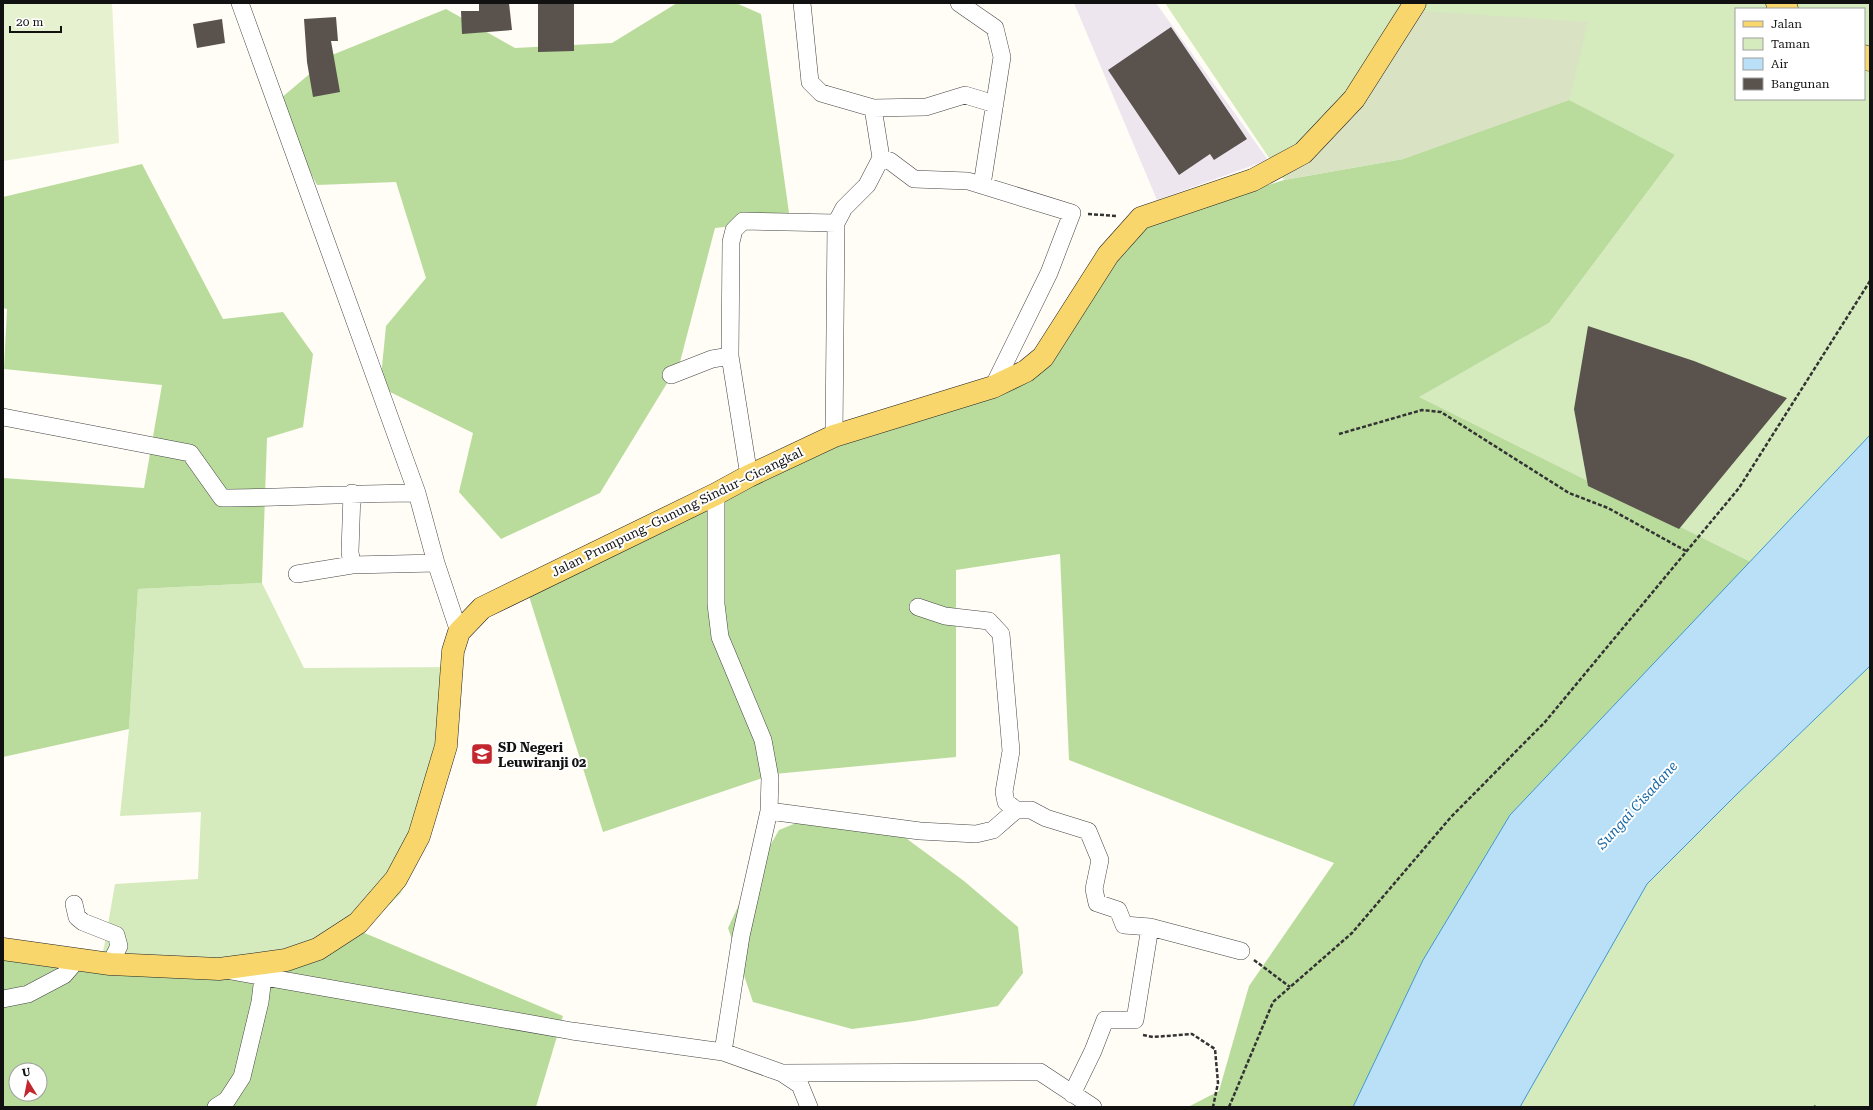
<svg xmlns="http://www.w3.org/2000/svg" width="1873" height="1110" font-family="'Roboto Serif',serif">
<rect width="100%" height="100%" fill="#fffdf5"/>
<!-- industrial -->
<path fill="#eee6ef" d="M1074,3H1156L1268,160L1157,200Z"/>
<!-- green -->
<path fill="#d5ebbd" fill-rule="evenodd" d="M1165,3H1870V435L1751,562L1418,397L1549,323L1675,155L1403,159L1284,180ZM1736,9H1864V99H1736Z
M262,583L304,668L456,667L434,821L401,893L362,932L309,957L100,970L115,884L198,879L201,812L120,816L129,729L138,589Z
M1870,666V1107H1520L1647,884L1735,796Z"/>
<!-- forest -->
<path fill="#b9dc9c" fill-rule="evenodd" d="M677,3H736L761,14L790,220L715,228L680,362L600,493L501,539L459,492L473,433L380,387L386,326L426,278L396,182L317,185L274,104L332,55L446,9L515,48L612,43Z
M1569,100L1675,155L1549,323L1419,397L1751,562L1510,815L1423,960L1353,1107H1188L1219,1091L1249,986L1334,863L1069,760L1060,554L956,570V757L774,774L603,832L528,593L808,453L1023,377L1097,260L1153,222L1284,180L1403,159Z
M142,164L223,319L283,312L313,354L303,427L267,438L262,583L138,589L129,729L3,757V478L144,488L162,385L4,369L7,309L3,308V197Z
M828,810L899,833L964,881L1018,927L1023,973L998,1006L914,1021L852,1029L753,1002L728,928L751,879L779,830Z
M362,932L563,1016L536,1107H3V952L236,972ZM16,1070H40V1094H16Z"/>
<!-- cemetery -->
<path fill="#d9e3c4" d="M1409,10L1588,22L1569,100L1403,159L1284,180L1344,110Z"/>
<!-- pitch -->
<path fill="#e6f2cf" d="M3,3H112L119,143L3,161Z"/>
<!-- water -->
<path fill="#b9e0f7" stroke="#3f96cf" d="M1870,435V666L1735,796L1647,884L1520,1107H1353L1423,960L1510,815Z"/>
<!-- building -->
<path fill="#5a524d" d="M479,3H509L512,30L462,34L461,11H479Z
M538,3H574V51L538,52Z
M336,17L338,41H331L340,92L313,97L307,62L304,19Z
M222,19L225,43L197,48L193,24Z
M1171,27L1247,139L1214,160L1210,154L1179,175L1108,70Z
M1588,326L1694,361L1787,398L1679,529L1588,486L1574,409Z"/>
<g fill="none" stroke-linecap="round" stroke-linejoin="round">
<!-- minor casing -->
<g stroke="#444" stroke-width="18">
<path id="minor" d="M240,3L417,493L436,563L459,632
M802,3L810,82L821,93L873,108L881,158L867,185L844,208L836,223L834,436
M959,3L995,28L1002,57L982,185
M873,108L926,107L965,95L995,104
M881,158L890,161L914,179L968,181L1072,213L1049,273L993,387
M730,356L731,242L734,230L743,221L836,223
M671,375L712,359L730,356L749,476
M3,417L190,453L222,498C287,498 352,493 417,493
M716,494V604L720,637L763,740L770,778L769,811L741,936L723,1052
M352,565L350,552L352,493
M297,574L352,565L436,563
M918,607L945,616L989,621L1001,634L1011,751L1004,792L1006,802L1016,810H1031L1046,818L1088,831L1100,860L1094,889L1097,903L1118,910L1124,925L1150,927
M769,811L920,831L976,834L993,830L1016,810
M74,904L77,917L83,922L116,935L119,946L110,964
M231,971L572,1031L723,1052L782,1073L1040,1072L1093,1107
M3,999L28,994L64,975L77,960
M782,1073L800,1085L809,1107
M1072,1094L1093,1051L1105,1020H1135L1150,927L1241,951
M216,1107L227,1100L242,1077L260,1002L263,977"/>
</g>
<!-- major casing -->
<g stroke="#222" stroke-width="23">
<path id="major" d="M1777,3L1787,9
M1864,56L1870,60
M3,949L110,964L219,969L286,960L318,949L358,923L396,879L419,836L446,746L453,651L459,632L482,608L716,494L749,476L834,436L993,387L1026,371L1043,357L1108,255L1141,218L1253,180L1303,153L1354,99L1415,3"/>
</g>
<!-- path -->
<path stroke="#333" stroke-width="2.5" stroke-dasharray="4 2" stroke-linecap="butt" d="M1088,214L1117,216
M1339,434L1422,410L1441,412L1569,493L1608,508L1686,551
M1254,960L1290,987
M1143,1035L1153,1037L1192,1034L1215,1049L1218,1083L1213,1107
M1814,1106L1815,1107
M1229,1107L1273,1002L1352,933L1451,817L1545,722L1739,488L1870,281"/>
<!-- minor -->
<use href="#minor" stroke="#fff" stroke-width="17"/>
<!-- major -->
<use href="#major" stroke="#f9d66b" stroke-width="22"/>
</g>
<!-- icons -->
<defs>
<g id="school-square" transform="scale(1.15)"><rect x="-9" y="-9" width="18" height="18" rx="4" fill="#c4262e" stroke="#fff"/><path d="M0-5L7-2L0 1L-7-2ZM-4 1L0 2.5L4 1V4Q0 6-4 4Z" fill="#fff"/></g>
</defs>
<g fill-rule="evenodd">
<use href="#school-square" x="482" y="754"/>
</g>
<g text-anchor="middle" dominant-baseline="central" stroke-width="4" stroke-linejoin="round" paint-order="stroke">
<!-- street labels -->
<g font-size="13" fill="#111" stroke="#fff">
<text transform="translate(677 512) rotate(-26)">Jalan Prumpung–Gunung Sindur–Cicangkal</text>
</g>
<!-- poi labels -->
<g font-size="13" font-weight="bold" fill="#111" stroke="#fff" text-anchor="start">
<text x="498" y="747">SD Negeri<tspan x="498" dy="15">Leuwiranji 02</tspan></text>
</g>
<!-- water labels -->
<g font-size="14" font-style="italic" fill="#1768a6" stroke="#fff">
<text transform="translate(1637 805) rotate(-48)">Sungai Cisadane</text>
</g>
</g>
<!-- border -->
<rect width="1873" height="1110" fill="none" stroke="#111111" stroke-width="8"/>
<!-- legend -->
<rect x="1735" y="8" width="130" height="92" fill="#ffffff" stroke="#a0a0a0"/>
<rect x="1743" y="21" width="20" height="6" fill="#f9d66b" stroke="#a0a0a0"/>
<text x="1771" y="28" font-size="12" fill="#111111">Jalan</text>
<rect x="1743" y="38" width="20" height="12" fill="#d5ebbd" stroke="#a0a0a0"/>
<text x="1771" y="48" font-size="12" fill="#111111">Taman</text>
<rect x="1743" y="58" width="20" height="12" fill="#b9e0f7" stroke="#a0a0a0"/>
<text x="1771" y="68" font-size="12" fill="#111111">Air</text>
<rect x="1743" y="78" width="20" height="12" fill="#5a524d" stroke="#a0a0a0"/>
<text x="1771" y="88" font-size="12" fill="#111111">Bangunan</text>
<!-- north arrow -->
<g transform="translate(28 1082) rotate(350)"><circle r="19" fill="#ffffff" stroke="#a0a0a0"/>
<path d="M0-3L7 15L0 10L-7 15Z" fill="#c4262e"/>
<text y="-6" font-size="11" font-weight="bold" text-anchor="middle" fill="#111111">U</text>
</g>
<!-- scale -->
<path d="M10 26v6h51v-6" fill="none" stroke="#111111" stroke-width="2"/>
<text x="16" y="26" font-size="12" fill="#111111" stroke="#ffffff" stroke-width="3" paint-order="stroke">20 m</text>
</svg>
